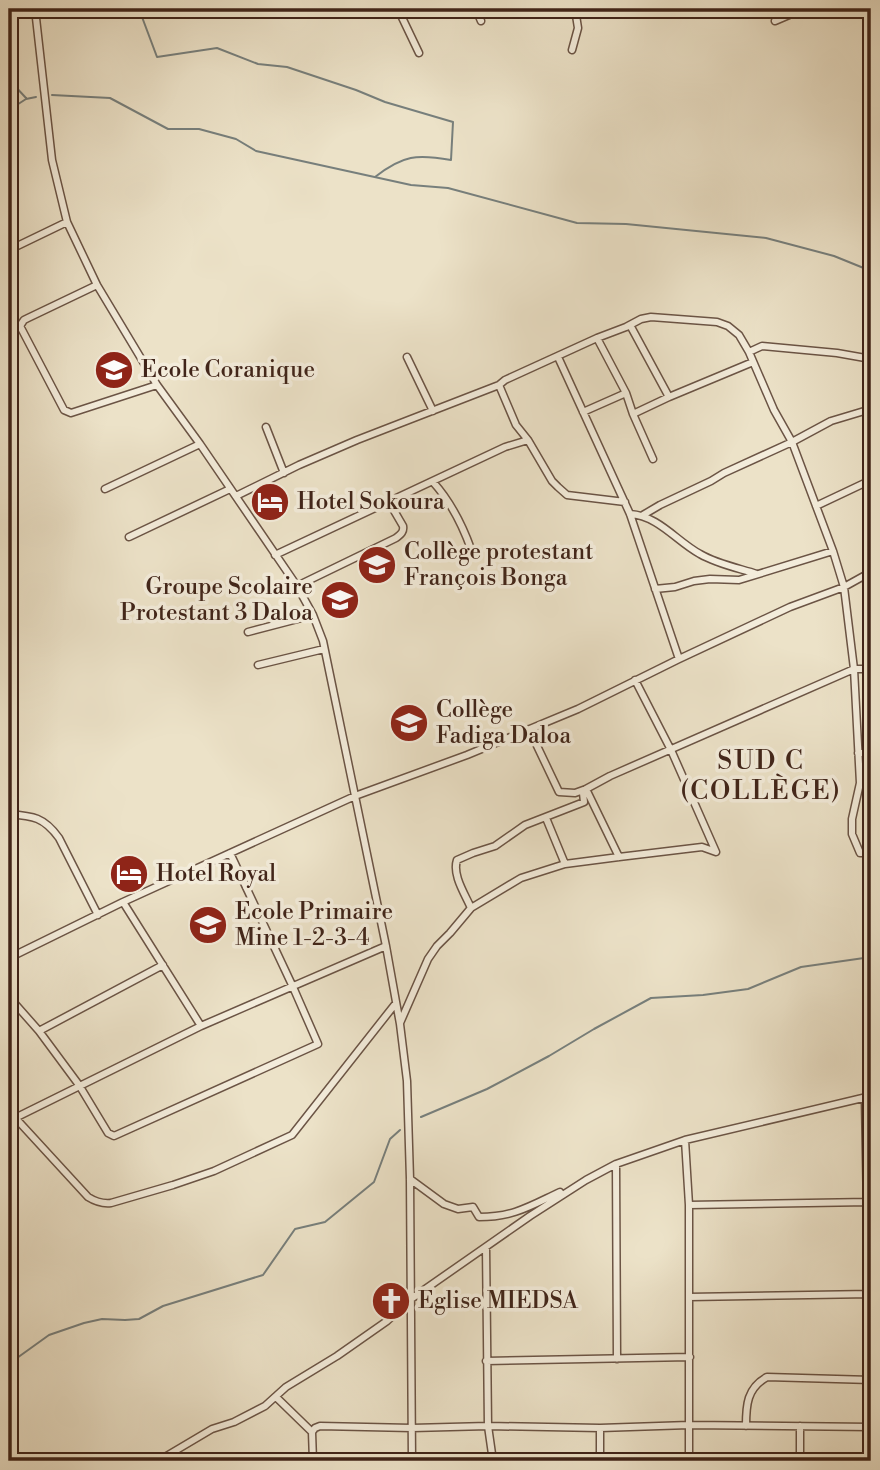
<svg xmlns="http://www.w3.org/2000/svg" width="880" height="1470" font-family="'Libre Bodoni',serif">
<rect width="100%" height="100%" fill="#ece2c8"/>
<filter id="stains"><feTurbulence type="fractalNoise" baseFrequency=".00286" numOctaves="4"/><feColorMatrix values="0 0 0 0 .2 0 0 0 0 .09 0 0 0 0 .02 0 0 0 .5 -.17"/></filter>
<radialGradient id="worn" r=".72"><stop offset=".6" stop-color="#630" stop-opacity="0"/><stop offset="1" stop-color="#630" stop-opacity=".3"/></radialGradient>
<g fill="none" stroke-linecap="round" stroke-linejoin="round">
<!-- stream -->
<path stroke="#777f7c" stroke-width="2" d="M139,9L157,57L217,48L258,64L287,67L356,90L385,102L453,122L451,160C417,154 403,155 375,177
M9,84H13L26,98
M52,95L110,98L168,129H199L236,139L256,151L411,185L448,188L577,223L626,224L766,238L834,256L871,271
M9,110L26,99L36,97
M421,1117L487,1089L549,1056L594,1029L651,998L703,995L748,989L801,967L871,957
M9,1376L17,1358L49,1335L84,1323L102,1319L125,1320L139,1319L163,1306L263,1275L295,1229L325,1222L374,1182L390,1139L400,1130"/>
<!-- minor casing -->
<g stroke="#6b5445" stroke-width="9">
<path id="minor" d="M35,9L52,160L67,222L97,285L157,385L200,444L297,586L313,615L323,641L386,946L400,1024L407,1081L410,1179L412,1461
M398,9L419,53
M476,9L481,21
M775,21L803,9
M572,50L578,28L575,9
M9,250L67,222
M97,285L28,318L24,320L20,326L64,410L71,413L157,385
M630,325L669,397L753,362
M749,352L762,346L837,353L871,359
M407,357L433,411
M558,357L630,514L679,659
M499,385L516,425L528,440L552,481L558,487L567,495L625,502
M626,393L633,414L653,459
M583,412L626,393L597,338
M633,414L669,397
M266,427L284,473
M433,482C451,502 462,524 471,549
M105,489L200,444
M236,496L299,465L357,440L499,385L505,380L597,338L626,327L641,319L651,317L717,322L728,326L739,335L749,352L774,410L792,442L833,551L844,587L854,669L860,783L852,819V834L860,853H871
M816,506L871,480
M630,514C659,516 676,541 700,554C717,564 738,568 757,574
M643,515L660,505L711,481L724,473L792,442L831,421L871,409
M129,537L230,489
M275,555L505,447L528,440
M297,586L396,538C401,534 404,532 403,526L389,502
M655,589L675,587L694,581L710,579L739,580L833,551
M248,632L313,615
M258,665L324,649
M529,729L559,792L575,793L586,789L619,857
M858,753H871
M9,814C33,816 44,817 59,838L98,915
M546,818L565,864
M123,902L201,1026
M471,908C465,894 452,875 457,860L473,853L495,846L525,825L579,804L584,802L583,793L586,789L610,776L854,669H871
M9,958L123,902L355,796L467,755L578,709L679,659L790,607L844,587L871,572
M9,997L39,1031L79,1085L108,1133L114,1136L318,1044L293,987L230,853
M400,1023L428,959L437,946L450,933L471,908L521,878L565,864L619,857L702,847L716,852L671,750L635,680
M39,1031L163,965
M865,1098L870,1380L869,1461
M9,1111L88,1197C96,1202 102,1204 111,1203L173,1185L214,1171L292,1135L396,1003
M15,1118L201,1026L386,946
M685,1140L689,1205V1461
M616,1164L617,1359
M410,1179L444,1204L458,1209L473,1207L479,1217C514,1217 530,1206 560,1192
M689,1205L869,1202
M486,1247L488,1426L493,1461
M689,1297L871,1294
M486,1361L690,1357
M276,1397L312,1432
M746,1426C746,1405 747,1388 767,1377L871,1380
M800,1426V1461
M600,1428V1461
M158,1461L212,1429L234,1422L265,1406L286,1387L337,1356L387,1321L411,1299L530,1216L586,1180L616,1164L685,1140L871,1096
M313,1461L312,1432L315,1428L320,1426L412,1428L488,1426L600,1428L689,1425L871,1427"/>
</g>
<!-- minor -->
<use href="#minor" stroke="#f3ecdb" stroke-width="6"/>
</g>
<!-- icons -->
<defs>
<g id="school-disc" transform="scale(2.0125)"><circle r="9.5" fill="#8f2418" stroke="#f3ecdb"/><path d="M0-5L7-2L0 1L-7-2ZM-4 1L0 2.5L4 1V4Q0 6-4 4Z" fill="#fff"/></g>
<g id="hotel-disc" transform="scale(2.0125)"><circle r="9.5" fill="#8f2418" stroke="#f3ecdb"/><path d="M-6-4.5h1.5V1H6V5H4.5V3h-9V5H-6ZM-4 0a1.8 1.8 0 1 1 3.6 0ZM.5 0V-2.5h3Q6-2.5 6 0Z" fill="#fff"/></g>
<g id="church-disc" transform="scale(2.0125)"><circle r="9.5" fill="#8f2418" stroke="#f3ecdb"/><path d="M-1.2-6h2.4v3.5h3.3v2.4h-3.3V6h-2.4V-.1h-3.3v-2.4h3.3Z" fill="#fff"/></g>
</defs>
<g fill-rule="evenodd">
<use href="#school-disc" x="114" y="370"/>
<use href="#hotel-disc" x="270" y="502"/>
<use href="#school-disc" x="377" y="565"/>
<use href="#school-disc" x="340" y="600"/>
<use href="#school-disc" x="409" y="723"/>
<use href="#hotel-disc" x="129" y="874"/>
<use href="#school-disc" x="208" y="925"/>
<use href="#church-disc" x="391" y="1301"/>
</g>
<g text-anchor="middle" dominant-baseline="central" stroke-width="7" stroke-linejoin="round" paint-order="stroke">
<!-- poi labels -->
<g font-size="23" fill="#402419" stroke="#f3ecdb" text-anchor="start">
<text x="141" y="370">Ecole Coranique</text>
<text x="297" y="502">Hotel Sokoura</text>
<text x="404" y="552">Collège protestant<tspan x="404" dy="26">François Bonga</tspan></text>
<text x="313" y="587" text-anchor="end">Groupe Scolaire<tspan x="313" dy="26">Protestant 3 Daloa</tspan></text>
<text x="436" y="710">Collège<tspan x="436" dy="26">Fadiga Daloa</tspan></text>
<text x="156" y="874">Hotel Royal</text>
<text x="235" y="912">Ecole Primaire<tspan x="235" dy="26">Mine 1-2-3-4</tspan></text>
<text x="418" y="1301">Eglise MIEDSA</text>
</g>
<!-- quarter labels -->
<g font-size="26" letter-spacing="2" fill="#402419" stroke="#f3ecdb">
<text x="761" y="761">SUD C<tspan x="761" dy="30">(COLLÈGE)</tspan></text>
</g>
</g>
<!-- margin -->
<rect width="880" height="1470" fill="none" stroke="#ece2c8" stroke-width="35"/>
<rect x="10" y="10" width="859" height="1449" fill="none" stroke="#402419" stroke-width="3.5"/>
<rect x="18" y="18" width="845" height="1435" fill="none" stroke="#402419" stroke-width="2"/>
<rect width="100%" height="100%" filter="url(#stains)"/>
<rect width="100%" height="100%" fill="url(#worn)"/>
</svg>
